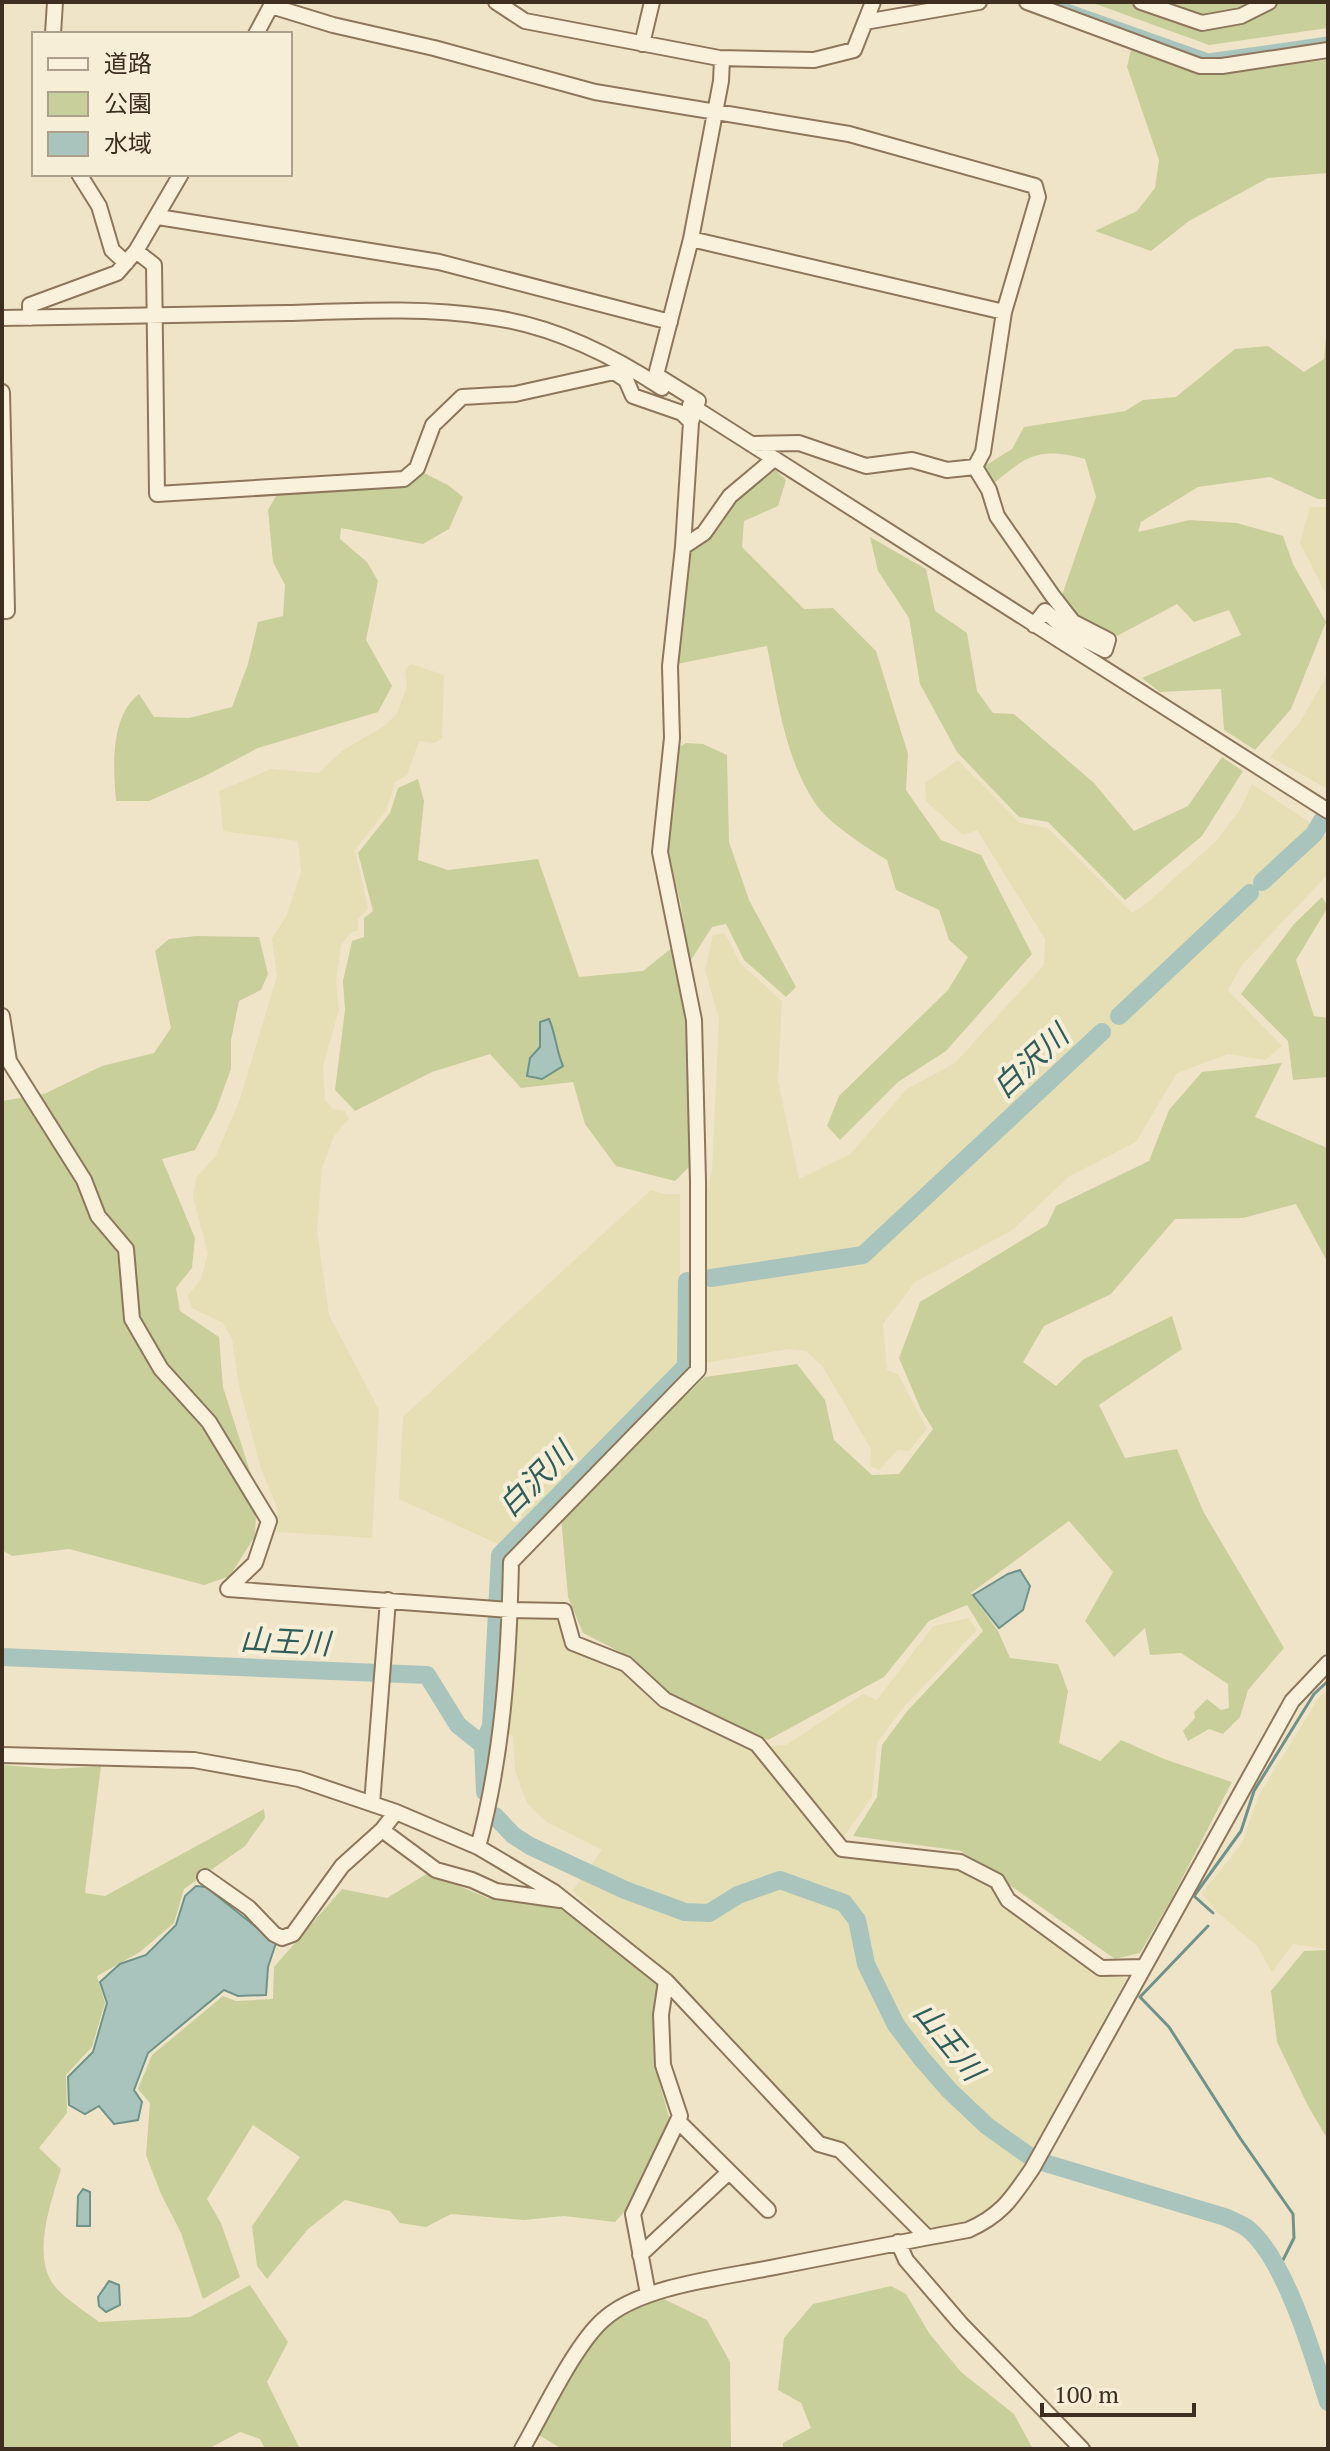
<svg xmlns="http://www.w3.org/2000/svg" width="1330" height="2451" font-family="'PT Serif','Noto Sans JP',serif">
<rect width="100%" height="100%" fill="#f0e4c8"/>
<!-- farmland -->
<path fill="#e6deb5" d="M1310,507H1328V598L1300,543Z
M411,664L444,675L442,738L435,743L419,741L407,775L395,782L386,811L355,850L368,909L358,919V931L351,932L341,945L336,982L339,1010L323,1066L325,1100L333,1109L345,1111L349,1119L334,1136L322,1168L317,1231L329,1315L379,1410L372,1538L277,1532V1507L261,1469L239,1386L232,1339L223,1323L192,1308L188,1295L201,1279L208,1253L193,1197L196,1178L215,1157L239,1102L277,976L272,938L286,917L301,872L298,841L223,831L219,791L271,769L319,773L342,751L384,726L397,714L407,686L405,670Z
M1328,669V789L1270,757L1300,722L1324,681Z
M958,760L1020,823L1048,828L1132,913L1147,903L1216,841L1240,810L1252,784L1311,823L1328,839V874L1242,965L1228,990L1282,1046L1265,1060L1228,1054L1177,1073L1136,1142L1070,1176L1011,1231L915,1282L883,1324L887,1370L898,1374L927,1429L909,1451L898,1450L879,1470L870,1466L871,1449L823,1367L806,1351L788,1349L705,1363L707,1189L712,1170L719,1019L705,970L713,935L725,933L740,963L782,1001L778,1081L799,1179L850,1154L907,1089L955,1063L1044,965L1045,939L977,830L963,835L926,801L925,783Z
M651,1190L664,1194H680V1363L498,1544L399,1499L403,1417Z
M515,1615L560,1617L569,1649L628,1674L752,1747L786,1745L863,1694L877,1700L933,1626L969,1618L977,1630L903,1708L877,1743L872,1797L844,1836L845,1855L961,1871L991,1884L1003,1904L1099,1975L1118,1974L1126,1979L1023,2168L998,2205L985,2216L943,2229L927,2230L844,2143L822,2137L669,1975L572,1891L602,1850L547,1822L527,1803L515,1771L513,1736L506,1733Z
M1328,1689V1949L1293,1944L1272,1972L1257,1946L1217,1912L1202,1893L1242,1843L1259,1795L1318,1699Z"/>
<!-- green -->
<path fill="#c9cf9b" d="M1090,2H1328V28L1209,45Z
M1131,49L1201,75L1328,60V173L1268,178L1189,221L1151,251L1095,231L1137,211L1155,188L1159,160L1127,67Z
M1328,314V499H1318L1270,477L1198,487L1141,522L1138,532L1190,520L1237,523L1283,536L1293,564L1326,622L1291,709L1255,750L1224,730L1221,689L1160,692L1142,678L1241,635L1229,610L1194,622L1177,604L1115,637L1079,617L1062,595L1096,497L1085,459C1039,447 1028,455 994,483L983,467L1012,449L1024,427L1125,411L1143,400L1176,397L1235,349L1268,346L1304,372L1324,359Z
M774,469L786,480L778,506L744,521L742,547L804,609L833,608L876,651L908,754L906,790L941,840L981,855L1032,954L946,1051L898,1082L840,1140L827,1126L839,1096L948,990L968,957L949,940L939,910L896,890L887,860C867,848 828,823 815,803C784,756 778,700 767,646L677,664L688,552L732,499Z
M424,473L448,485L463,497L449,529L423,544L341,528L340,539L367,562L378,581L366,640L392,686L378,712L258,748L205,776L149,801H116C113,768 110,716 139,694L154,717L189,718L232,707L248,664L258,622L283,616L285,585L273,562L268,510L280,489L406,484Z
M870,537L926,569L935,611L967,633L977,691L993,713L1014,714L1094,783L1134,831L1188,806L1222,757L1243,771L1202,836L1125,900L1048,822L1019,817L957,752L920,684L909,618L878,571Z
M686,743L703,744L727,755L729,842L749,900L796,987L786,997L744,960L726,924L712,927L689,963L681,905L667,849L676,749Z
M418,779L424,801L418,860L448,870L538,859L579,977L643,971L673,947L688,1013L690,1166L675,1181L616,1166L585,1124L573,1082L521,1088L490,1054L432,1072L355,1111L335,1090L345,1010L343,981L352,941L364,937V918L373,911L358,853L390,813L398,788Z
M1322,897L1328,907L1296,960L1314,1016L1328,1018V1077L1293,1080L1288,1041L1241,994L1294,924Z
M196,936L259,937L268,974L261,990L239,1001L231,1040V1069L216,1110L195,1150L162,1159L195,1238L192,1268L176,1288L180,1311L219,1337L223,1387L257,1493L255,1536L230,1576L204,1585L69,1549L12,1556L2,1550V1101L44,1094L102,1066L154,1053L171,1028L155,951L169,939Z
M1282,1063L1255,1117L1325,1147L1328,1152V1263L1296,1204L1243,1218L1175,1219L1111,1294L1044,1326L1023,1362L1056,1386L1084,1359L1172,1316L1182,1349L1099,1405L1125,1458L1177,1449L1203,1511L1284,1648L1248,1690L1240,1717L1223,1734L1209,1729L1188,1741L1183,1731L1195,1718L1194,1712L1207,1699L1221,1710L1229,1708L1228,1684L1181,1653L1150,1655L1145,1628L1114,1657L1085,1621L1113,1572L1069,1521L971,1593L998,1631L1010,1658L1058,1664L1068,1691L1059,1743L1100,1761L1121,1740L1164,1759L1232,1782L1172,1898L1140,1953L1115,1959L961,1851L853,1836L877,1797L882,1745L908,1710L983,1631L967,1605L929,1621L884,1677L768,1740L674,1696L626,1655L583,1633L568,1597L561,1517L705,1377L797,1364L825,1400L834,1440L872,1475L899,1474L933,1429L921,1410L899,1358L920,1302L1047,1225L1056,1206L1149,1161L1169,1110L1202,1072Z
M2,1765L54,1769L101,1766L85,1893L105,1896L264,1809L265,1818L245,1846L184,1889L174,1923L140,1952L97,1976L105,2003L92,2047L66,2075L67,2113L39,2148L61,2169C51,2203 29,2261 58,2290C70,2302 86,2312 99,2322L190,2317L250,2285L288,2342L267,2382L300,2449H265L260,2439L240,2432L208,2449H2Z
M428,1873L488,1898L561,1909L657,1983L655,2066L670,2121L628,2208L615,2222L564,2216L524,2220L451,2214L426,2227L400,2223L390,2211L345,2200L308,2229L267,2279L257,2266L252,2226L300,2157L253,2125L207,2199L221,2223L240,2277L203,2299L181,2233L161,2194L146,2155L150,2103L138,2089L152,2055L223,1996L236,2001L273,1999L274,1967L342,1889L387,1898Z
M1328,1950V2140L1308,2106L1277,2042L1271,1991L1304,1951Z
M891,2286L906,2294L929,2333L961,2372L1014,2414L1033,2449H783V2443L811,2428L801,2403L778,2390L784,2338L813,2304Z
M664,2299L707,2320L730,2362L731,2449H562L539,2435C564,2391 586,2329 634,2306C642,2301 654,2301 664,2299Z"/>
<!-- water -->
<path fill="#a9c4bc" stroke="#6f938a" stroke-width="2" d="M549,1019C556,1035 556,1050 563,1066L542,1079L527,1076L530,1058L540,1047V1022Z
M1020,1570L1030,1586L1023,1610L999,1628L973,1595L1008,1574Z
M196,1886L206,1887L276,1943L268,1967L266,1995L238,1996L224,1990L148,2053L134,2090L142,2102L138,2120L114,2124L99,2106L85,2114L69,2105L68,2077L93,2052L107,2003L100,1982L120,1964L146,1955L176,1925L185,1896Z
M83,2189L90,2192V2226H77L78,2196Z
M109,2281L119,2285L120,2305L106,2312L99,2306L98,2297Z"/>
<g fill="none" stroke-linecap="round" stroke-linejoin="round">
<!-- stream -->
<path stroke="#6f938a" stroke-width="3" d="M1213,1913L1194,1896L1241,1831L1254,1791L1314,1694L1328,1681
M1208,1926L1140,1997L1169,2027L1240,2138L1293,2214L1294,2238L1279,2268"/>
<!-- canal -->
<path stroke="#a9c4bc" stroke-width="11" d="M1047,2L1208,59L1328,42"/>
<!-- river -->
<path stroke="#a9c4bc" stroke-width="18" d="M1262,882L1314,834L1323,819
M1119,1016L1250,893
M711,1278L863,1255L1102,1032
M2,1657L427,1675L458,1725L483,1745
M485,1792L483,1745L491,1726L500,1555L686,1366L687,1281
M495,1816L513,1835L530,1846L625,1890L685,1912L709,1913L738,1895L780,1880L844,1903L857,1920L866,1964L896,2025L922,2059L949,2090L987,2126L1028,2155L1045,2163L1225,2217C1232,2220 1241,2224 1247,2228C1285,2258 1313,2355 1328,2402"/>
<!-- minor casing -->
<g stroke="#8d765c" stroke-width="18">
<path id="minor" d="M496,2L525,21L719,58L814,60L854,50L873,2
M1027,2L1200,66H1222L1328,50
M1141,2L1202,23L1241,16L1269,2
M865,22L979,2
M53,34L55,2
M256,34L271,6L333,25L434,48L595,92L849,134L1035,186L1038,197L1004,312L983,452L975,467
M642,44L652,2
M79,174L99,206L112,250L126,263
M158,217L439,262L670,322
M691,239L1004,312
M136,251L154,265L157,494L404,479L417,468L433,425L462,397L515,394L614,372L626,380L633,396L682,413L691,422
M2,318C97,316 193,315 288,313C354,311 423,307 489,317C550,325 610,354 662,388
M30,318V305L117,273L136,251L181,174
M2,392L7,611H2
M690,405L1328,811
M751,444L799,443L866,466L912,460L947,470L975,467
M975,467L989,490L997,516L1052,595L1073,622L1108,640L1105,650L1067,631L1045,611L1034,625
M683,547L704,533L730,496L774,459
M2,1016L9,1061L84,1180L98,1216L126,1249L132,1319L161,1369L209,1422L269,1521L255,1563L228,1589
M228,1589L510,1610L564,1611L573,1643L626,1664L665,1700L757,1744L842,1849L960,1862L997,1881L1008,1900L1101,1968L1143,1967
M2,1755L194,1760L299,1779L396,1812L382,1830L436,1870L472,1880L496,1891L560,1900
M372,1804L388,1600
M396,1812L478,1847L554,1892L666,1981L819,2144L840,2150L926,2236
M478,1847C503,1755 509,1658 511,1562L698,1370V1181L694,1020L660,852L672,738L670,666L683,547L691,422L698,401L656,375L691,239L721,81L722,59
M205,1877L249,1908L274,1934L282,1938L293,1934L342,1866L382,1830
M678,2121L768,2210
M898,2242L906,2260L961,2324L1082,2449
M640,2255L729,2172
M648,2294L633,2214L680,2116L663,2065L661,2015L666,1981
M522,2449C543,2413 574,2346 603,2320C640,2286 721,2278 770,2268C836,2255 902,2242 968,2230C1002,2215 1012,2198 1032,2169L1292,1701L1328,1663"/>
</g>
<!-- minor -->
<use href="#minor" stroke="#faf1dc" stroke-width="14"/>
</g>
<g text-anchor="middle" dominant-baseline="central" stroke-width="8" stroke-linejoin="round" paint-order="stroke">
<!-- water labels -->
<g font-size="30" font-style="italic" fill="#2f5d5a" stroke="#f7eed8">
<text transform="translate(1030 1061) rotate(-43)">白沢川</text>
<text transform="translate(535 1479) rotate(-45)">白沢川</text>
<text transform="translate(285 1641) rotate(3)">山王川</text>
<text transform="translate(949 2041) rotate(51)">山王川</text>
</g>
</g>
<!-- border -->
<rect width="1330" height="2451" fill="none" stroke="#3d2e20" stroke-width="8"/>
<!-- legend -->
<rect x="32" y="32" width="260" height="144" fill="#f7eed8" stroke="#ada18e" stroke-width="2"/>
<rect x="48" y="58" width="40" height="12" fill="#faf1dc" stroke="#ada18e" stroke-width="2"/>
<text x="104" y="72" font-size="24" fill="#3d2e20">道路</text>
<rect x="48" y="92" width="40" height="24" fill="#c9cf9b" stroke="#ada18e" stroke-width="2"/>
<text x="104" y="112" font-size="24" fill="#3d2e20">公園</text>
<rect x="48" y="132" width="40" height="24" fill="#a9c4bc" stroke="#ada18e" stroke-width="2"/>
<text x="104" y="152" font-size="24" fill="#3d2e20">水域</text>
<!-- scale -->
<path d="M1042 2403v12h152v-12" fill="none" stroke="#3d2e20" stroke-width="4"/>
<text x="1054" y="2403" font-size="24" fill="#3d2e20" stroke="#f7eed8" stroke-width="6" paint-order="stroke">100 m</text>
</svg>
